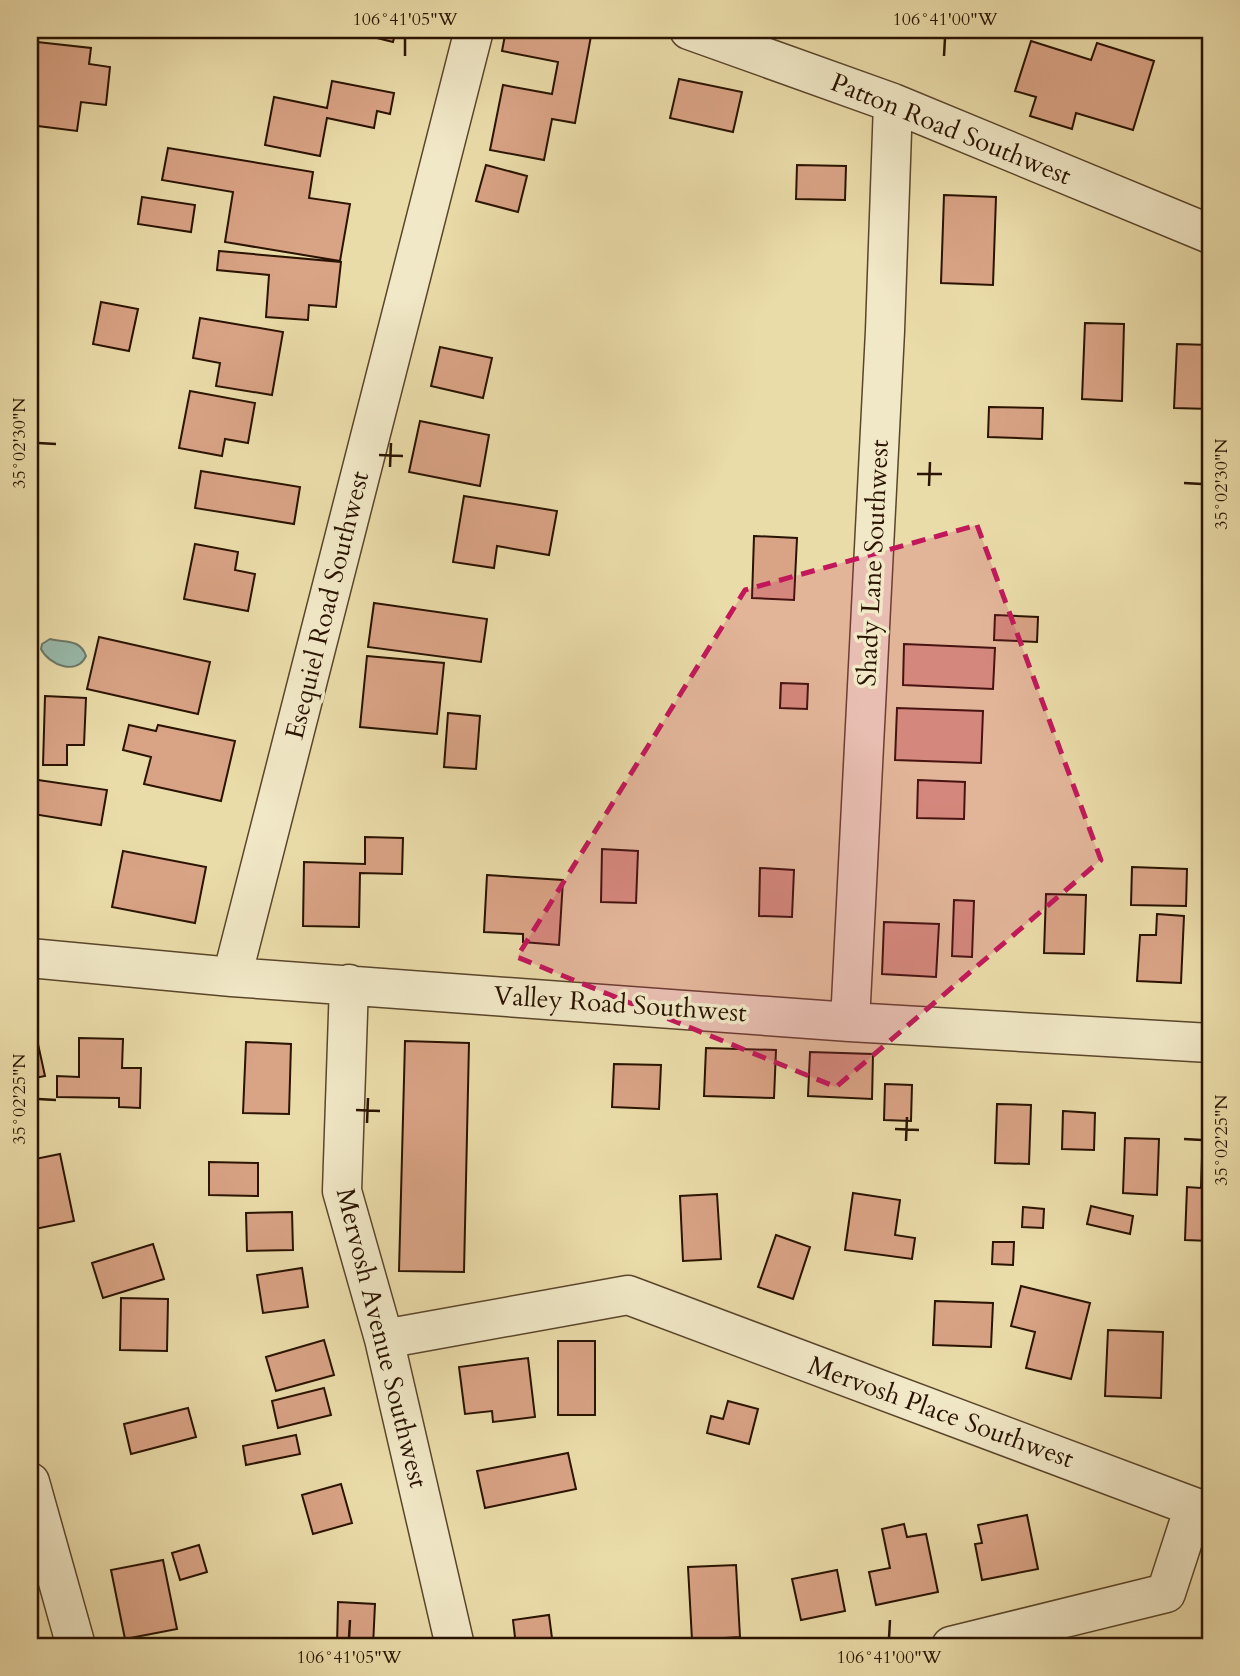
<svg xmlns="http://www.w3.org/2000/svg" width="1240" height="1676" font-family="Cardo,serif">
<rect width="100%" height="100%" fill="#eadca9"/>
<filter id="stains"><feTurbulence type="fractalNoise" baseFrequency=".00286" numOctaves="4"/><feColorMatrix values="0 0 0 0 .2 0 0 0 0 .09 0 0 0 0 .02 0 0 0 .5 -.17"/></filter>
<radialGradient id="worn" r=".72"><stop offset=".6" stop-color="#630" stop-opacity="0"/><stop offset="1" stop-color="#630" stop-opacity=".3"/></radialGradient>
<!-- water -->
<path fill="#98bbad" stroke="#6c7868" stroke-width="2" d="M50,639C64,643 80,638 86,656C77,676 49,665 41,649L42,644Z"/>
<!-- building -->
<path fill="#d9a385" stroke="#2a1300" stroke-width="2" d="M345,30H396L393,42Z
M506,30H555L591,36L575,123L552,119L544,160L490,150L503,85L552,94L558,62L502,51Z
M1031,41L1091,60L1097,43L1154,61L1133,130L1076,113L1072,129L1030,116L1036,97L1015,91Z
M37,42L91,48L89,64L110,67L106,105L81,102L77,131L30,125V99Z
M679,79L742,92L733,132L670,118Z
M332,81L394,93L390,114L377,111L374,128L327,118L320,156L265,145L274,97L327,108Z
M168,148L313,172L309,198L350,204L340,261L225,242L233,192L162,180Z
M486,165L527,176L518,212L476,201Z
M797,165L846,166L845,200L796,199Z
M944,195L996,197L993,285L941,283Z
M142,197L195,205L191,232L138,224Z
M219,251L341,262L336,307L309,305L308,320L266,317L269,275L217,270Z
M101,302L138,309L129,351L93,344Z
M200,318L283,332L272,395L216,386L220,363L193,358Z
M1085,323L1124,324L1122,401L1082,399Z
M1177,344L1210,345V409L1174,408Z
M440,347L492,358L483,398L431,386Z
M190,391L255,403L248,443L225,439L222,456L179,448Z
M989,407L1043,408L1042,439L988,437Z
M420,421L489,435L480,486L409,472Z
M201,471L300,487L294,524L195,508Z
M464,496L557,511L549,555L497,546L494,568L453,562Z
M754,536L797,538L794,600L752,598Z
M195,544L238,552L235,570L255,574L248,611L184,599Z
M374,603L487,619L481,662L368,647Z
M995,615L1038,617L1037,642L994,640Z
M99,637L210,662L198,714L87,689Z
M904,644L995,648L993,689L903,685Z
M367,656L444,663L437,734L360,727Z
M781,683L808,684L807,709L780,708Z
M45,696L86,698L84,745H67V765H43Z
M897,708L983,711L981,763L895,760Z
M448,713L480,716L476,769L444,767Z
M129,725L156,731L158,725L235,741L221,801L144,784L151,757L123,750Z
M38,780L107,790L101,825L33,814Z
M918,780L965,782L964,819L917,818Z
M365,837L403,838L402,874L360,873L359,927L303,926L304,862L365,864Z
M602,849L638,851L636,903L601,902Z
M123,851L206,867L195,923L112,907Z
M1132,867L1187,869L1186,906L1131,905Z
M760,868L794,870L792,917L759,916Z
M487,875L563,880L559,945L523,942V934L484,932Z
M1046,894L1086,895L1084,954L1044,953Z
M954,900L974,901L972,957L952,956Z
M1157,914L1184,916L1181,983L1137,981L1140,935H1156Z
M884,922L939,924L936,977L882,974Z
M79,1038L123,1039L122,1068H141L140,1108L119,1107V1098L57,1097V1076L79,1077Z
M405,1041L469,1043L464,1272L399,1271Z
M246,1042L291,1044L289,1114L243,1113Z
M38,1044L45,1076L30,1079V1046Z
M706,1048L776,1050L774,1098L704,1096Z
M810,1052L873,1054L872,1099L808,1096Z
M614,1064L661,1065L659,1109L612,1107Z
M885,1084L912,1085L911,1121L884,1120Z
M997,1104L1031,1105L1029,1164L995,1163Z
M1063,1111L1095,1113L1094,1150L1062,1149Z
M1203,1127H1210V1241L1185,1240L1187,1187L1201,1188Z
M1125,1138L1159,1139L1157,1195L1123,1193Z
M60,1154L74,1221L30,1230V1160Z
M209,1162L258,1163V1196L209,1195Z
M853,1193L900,1200L895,1235L915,1238L912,1259L845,1250Z
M717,1194L721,1259L683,1261L680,1196Z
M1091,1206L1133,1216L1130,1234L1087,1224Z
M1023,1207L1044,1209L1043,1228L1022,1227Z
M292,1212L293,1250L247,1251L246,1213Z
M776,1235L810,1247L793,1299L758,1287Z
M993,1242H1014L1013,1265L992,1264Z
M153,1244L164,1279L103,1298L92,1263Z
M302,1268L308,1307L263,1313L257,1275Z
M1021,1286L1090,1303L1071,1379L1026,1368L1035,1332L1011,1326Z
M121,1298L168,1299L167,1351L120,1350Z
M935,1301L993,1303L991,1347L933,1345Z
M1108,1330L1163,1332L1161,1398L1105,1396Z
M324,1340L334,1375L276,1391L266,1357Z
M558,1341H595V1415H558Z
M528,1358L535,1417L493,1422L492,1411L465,1414L459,1367Z
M324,1388L331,1415L278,1428L272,1401Z
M728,1401L758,1409L749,1444L707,1433L711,1416L723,1419Z
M188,1408L196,1437L131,1454L124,1424Z
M296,1435L300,1454L246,1465L243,1446Z
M568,1453L576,1489L485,1508L477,1471Z
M341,1484L352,1523L313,1534L302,1495Z
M1027,1515L1038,1569L982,1580L975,1544L982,1543L978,1525Z
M904,1524L907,1537L926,1534L938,1592L876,1605L869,1572L890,1568L882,1529Z
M199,1545L207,1572L180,1580L172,1553Z
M163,1560L177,1629L125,1639L111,1570Z
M736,1565L740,1637L692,1640L688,1567Z
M837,1570L845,1611L801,1620L792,1579Z
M338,1602L375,1604L373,1646H337Z
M549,1615L553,1646H516L513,1620Z"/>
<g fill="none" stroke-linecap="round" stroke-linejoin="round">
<!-- minor casing -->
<g stroke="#5a452a" stroke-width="41">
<path id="minor" d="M689,30L893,103L1210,234
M30,958L232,977L850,1022L1210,1043
M232,977L474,30
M349,984L342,1191L384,1339L455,1646
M850,1022L885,331L893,103
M384,1339L628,1295L1194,1507L1166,1593L951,1646
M30,1482L76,1646"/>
</g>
<!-- minor -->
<use href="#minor" stroke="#f1e8c7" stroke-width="38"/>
</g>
<!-- marked area -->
<path fill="#c2185b" fill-opacity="0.2" stroke="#c2185b" stroke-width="5" stroke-dasharray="14 9" stroke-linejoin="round" d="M977,525L1101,860L836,1087L517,957L745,590Z"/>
<!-- ticks -->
<path fill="none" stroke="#2a1300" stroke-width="2.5" d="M405,56V38M944,56L945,38M38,443L56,444M379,455L403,456M390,467L391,443M917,474H942M1184,483L1202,484M929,486L930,462M38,1099L56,1100M356,1110L380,1111M367,1123L368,1098M895,1129L919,1130M1184,1139L1202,1140M906,1141L907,1117M349,1638L350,1620M889,1638L890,1620"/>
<g text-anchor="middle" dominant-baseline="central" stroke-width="7" stroke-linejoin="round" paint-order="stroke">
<!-- street labels -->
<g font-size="26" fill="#2a1300" stroke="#f1e8c7">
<text transform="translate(951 129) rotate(22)">Patton Road Southwest</text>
<text transform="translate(873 563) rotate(-87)">Shady Lane Southwest</text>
<text transform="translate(327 605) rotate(-76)">Esequiel Road Southwest</text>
<text transform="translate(620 1004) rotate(4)">Valley Road Southwest</text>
<text transform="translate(382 1338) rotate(76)">Mervosh Avenue Southwest</text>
<text transform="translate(941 1412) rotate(20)">Mervosh Place Southwest</text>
</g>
</g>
<!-- margin -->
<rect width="1240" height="1676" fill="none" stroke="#eadca9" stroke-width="77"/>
<rect x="38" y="38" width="1164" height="1600" fill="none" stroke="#2a1300" stroke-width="2.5"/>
<g font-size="18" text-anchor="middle" fill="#2a1300">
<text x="405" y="25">106°41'05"W</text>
<text x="945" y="25">106°41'00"W</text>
<text transform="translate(19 443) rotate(-90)" y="6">35°02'30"N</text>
<text transform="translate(1221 484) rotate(-90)" y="6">35°02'30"N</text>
<text transform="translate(19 1099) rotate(-90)" y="6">35°02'25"N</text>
<text transform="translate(1221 1140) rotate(-90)" y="6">35°02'25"N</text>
<text x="349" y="1663">106°41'05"W</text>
<text x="889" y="1663">106°41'00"W</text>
</g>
<rect width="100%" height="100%" filter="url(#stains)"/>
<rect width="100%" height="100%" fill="url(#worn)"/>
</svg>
